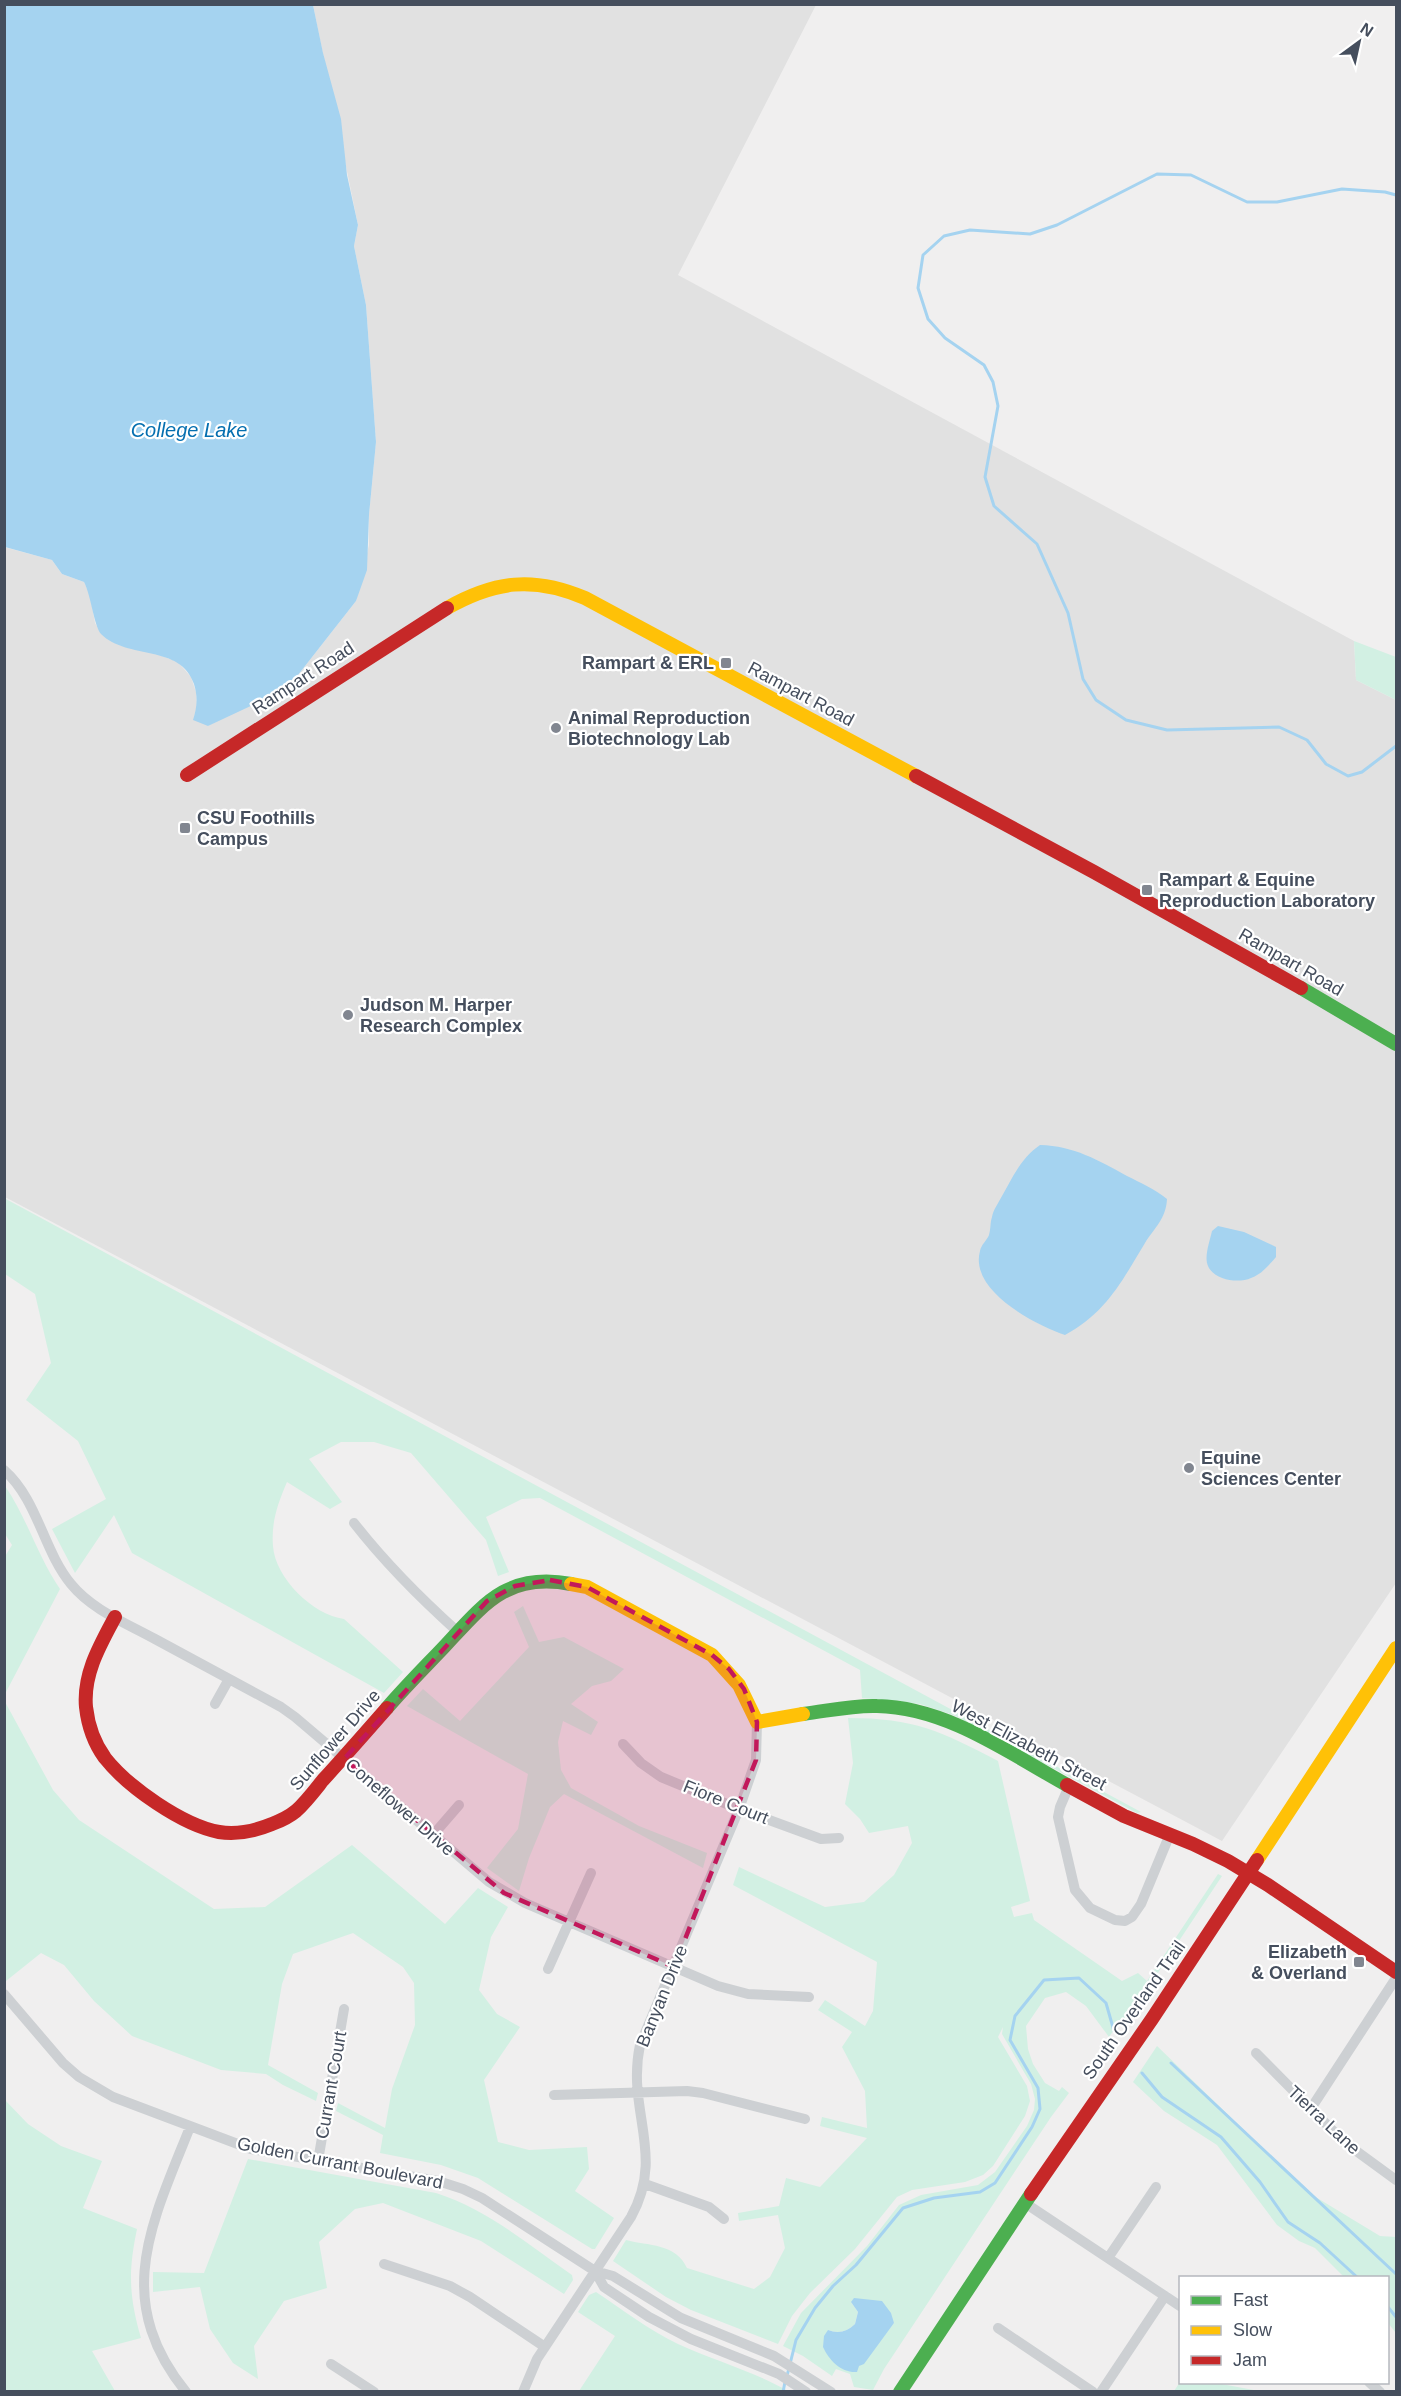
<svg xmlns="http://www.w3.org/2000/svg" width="1401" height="2396" font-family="Helvetica,sans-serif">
<rect width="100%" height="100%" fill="#f0efef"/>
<!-- education -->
<path fill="#e1e1e1" d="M313,5H816L678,275L1354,641L1356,680L1396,700V1583L1222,1841L5,1197L4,547L52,560L62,574L84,582L90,595L95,623L101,633L178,662L191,677L196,692L197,708L208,726L298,675L356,601L369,545V515L376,442L366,305L354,246L358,225Z"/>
<!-- green -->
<path fill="#d2f0e3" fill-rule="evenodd" d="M1354,641L1396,657V700L1356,680Z
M4,1198L1141,1812L1137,1813L956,1716L920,1704L862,1698L860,1670L540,1498L522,1499L486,1517L509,1572L498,1576L486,1540L411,1453L374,1442H341L309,1459L342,1502L330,1509L287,1482C278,1503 271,1522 273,1546C275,1578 313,1615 344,1619L403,1672L384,1693L132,1553L114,1515L75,1573L52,1529L106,1499L78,1441L26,1400L51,1363L35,1294L5,1274Z
M5,1486C27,1518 38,1557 60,1589L5,1694L4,1558L12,1545L5,1534Z
M523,1606L539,1642L564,1637L624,1669L611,1681L592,1686L571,1704L598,1722L591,1735L563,1721L558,1742L561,1770L571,1788L639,1826L707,1853L703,1868L564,1794L550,1807L529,1858L519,1891L487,1868L518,1829L528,1774L407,1706L423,1689L460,1721L529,1647L514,1612Z
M4,1700L53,1790L79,1820L214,1909L265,1907L352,1845L445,1924L478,1888L508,1907L491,1937L479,1990L497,2014L520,2027L484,2080L498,2142L529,2150L587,2147L589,2169L575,2191L614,2218L595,2249H592L478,2178L441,2165L380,2153L383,2135L336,2111L338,2103L385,2128L392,2089L415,2025L414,1983L403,1967L353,1933L293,1954L282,1984L268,2065L318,2093L316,2101L283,2085L266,2074L221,2070L132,2036L94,2001L64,1965L41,1953L6,1981L4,1978Z
M848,1718C914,1718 941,1731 998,1761L1030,1901L1011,1907L1014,1917L1032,1913L1034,1920L1122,1981L1138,1973L1147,1981L1218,1874L1222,1876L1126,2021L1121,2020L1109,2037L1086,2006L1066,1992L1045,1998L1026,2026L1028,2049L1033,2064L1045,2083L1059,2091L1062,2087L1069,2093L1051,2117L884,2369L873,2390L854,2387L850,2374L836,2369L832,2376L803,2356L783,2346L801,2313L867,2246L899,2205L921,2195L978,2185L995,2172L1027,2126L1034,2110L1035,2099L1031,2084L1002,2034L1003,2027L998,2037L1027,2086L1030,2101L1025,2116L993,2166L983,2175L965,2182L912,2190L897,2197L855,2249L810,2293L792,2316L778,2344L691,2310L666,2297L613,2261L626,2240C648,2246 676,2243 687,2268L754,2289L770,2277L785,2248L778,2215L739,2221L738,2213L779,2206L786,2178L820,2187L867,2138L820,2126L822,2117L867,2128L865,2091L842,2047L852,2032L818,2010L825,2000L865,2026L873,2011L877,1962L733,1885L739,1867L825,1907L864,1902L894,1875L912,1843L908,1826L869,1833L860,1819L845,1804L853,1763ZM851,2302L894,2323L859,2366L828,2330C838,2334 847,2332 855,2324L858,2312Z
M1157,2046L1309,2193L1380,2236L1396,2237V2333L1388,2323V2278L1344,2277L1315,2248L1299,2241L1277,2225L1217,2145L1164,2111L1133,2082Z
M5,2100L28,2124L61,2146L102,2161L83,2208L137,2229C128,2272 129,2296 141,2338L92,2351L115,2391H5Z
M248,2159L436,2193C487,2209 529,2245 572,2275L573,2280L564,2294L481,2241L383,2203L355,2209L319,2242L327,2288L284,2301L254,2346L258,2379L233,2363L210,2329L200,2287L153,2292V2272L204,2273Z
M596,2292C623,2310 649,2330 678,2344C715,2361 753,2371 788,2391H579L615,2336L578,2312L589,2295Z
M1180,2382L1216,2383L1259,2391H1174Z"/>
<!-- water -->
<path fill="#a5d3f0" d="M4,5H313L323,53L341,119L347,175L358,225L354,246L366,305L376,442L369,515L367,570L356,601L298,675L274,695L208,726L193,720C197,708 198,697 194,684C181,644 127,660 101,634C94,626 91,595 84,582L62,574L52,560L5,547Z
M1040,1145C1074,1146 1098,1160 1127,1176C1141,1183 1155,1189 1167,1199C1166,1219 1155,1227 1145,1243C1122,1281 1106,1313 1065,1335C1036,1325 969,1291 980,1251C981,1245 987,1240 989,1235C991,1228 990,1223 992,1217C993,1210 999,1202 1002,1196C1012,1178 1022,1157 1040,1145Z
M1218,1226L1244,1232L1272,1245L1276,1247V1257C1269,1265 1262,1274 1251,1278C1238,1284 1211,1280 1207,1263C1205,1254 1210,1240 1212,1231Z
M854,2298L882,2301L891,2313L894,2323L864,2364L859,2366L857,2372C841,2373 829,2360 823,2347L824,2336L828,2330C838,2334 847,2332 855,2324L858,2312L851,2302Z"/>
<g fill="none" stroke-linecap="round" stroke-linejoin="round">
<!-- stream -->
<path stroke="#a5d3f0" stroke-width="3" d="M1396,195L1385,192L1342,189L1277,202H1247L1191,175L1157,174L1057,225L1030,234L970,230L944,236L923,255L918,288L928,319L945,338L984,365L993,382L998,406L985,477L994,506L1037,544L1068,613L1083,679L1096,700L1126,720L1167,730L1279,727L1307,740L1326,764L1348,776L1362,772L1396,746
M1171,2063L1396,2274
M1142,2073L1162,2097L1221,2137L1260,2182L1288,2222L1320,2243L1358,2278
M1388,2307L1396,2317
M787,2376L796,2340L815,2308L833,2286L856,2265L903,2208L934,2198L980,2192L995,2183L1032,2127L1040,2109L1038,2088L1010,2040L1015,2016L1044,1980L1079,1978L1106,2003L1114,2031
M783,2392L785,2382"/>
<!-- street -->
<path stroke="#cdd0d3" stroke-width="10" d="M4,1470C38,1500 43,1550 71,1584C92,1610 126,1623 155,1639C197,1662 239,1684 281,1707L295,1717L489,1882L525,1903L718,1986L748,1994L809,1997
M354,1523C386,1564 419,1597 458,1632
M215,1704L229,1679
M623,1744L641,1763L661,1777L739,1809L821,1839L839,1838
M1069,1786L1060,1807L1058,1817L1075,1890L1090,1908L1115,1920L1125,1921L1132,1917L1141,1904L1170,1834
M433,1835L459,1805
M548,1969L591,1873
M4,1994L63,2063L79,2077L113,2097L251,2149L438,2181L463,2189L482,2198L595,2271L613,2276L681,2318L774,2356L831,2392
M1256,2053L1344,2142L1396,2180
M554,2095L687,2091L703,2093L805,2119
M1310,2110L1396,1978
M318,2161L344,2009
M645,2184L709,2207L724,2219
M1025,2203L1180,2306
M1108,2258L1156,2187
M384,2264L450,2286L470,2297L545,2347
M595,2271L604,2287L649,2317L691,2339L779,2374L806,2392
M998,2328L1093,2392
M331,2364L374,2392
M1369,2382L1380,2392
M186,2392C111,2299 152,2223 190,2127
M523,2392L537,2359L631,2217C666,2154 626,2111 640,2045L739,1809L756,1760L757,1722
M1101,2392L1165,2296"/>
<!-- fast -->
<path stroke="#4caf50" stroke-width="14" d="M1301,988L1396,1044
M387,1708C405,1687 425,1667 444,1647C484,1604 507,1572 571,1584
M803,1714C828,1711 852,1705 877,1706C946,1707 1009,1753 1067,1785
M900,2392L1031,2194"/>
<!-- slow -->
<path stroke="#ffc107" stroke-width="14" d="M447,608C495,581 533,576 585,598L916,776
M571,1584L587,1587L712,1655L739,1685L757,1722L803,1714
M1257,1860L1396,1648"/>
<!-- jam -->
<path stroke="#c62828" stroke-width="14" d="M187,775L447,608
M916,776L1094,872L1301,988
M115,1617C100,1645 83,1674 86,1707C88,1725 94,1743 105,1758C128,1787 182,1825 219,1832C237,1835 255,1831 272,1824C280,1821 290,1816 296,1811C306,1802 315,1790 323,1780C345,1756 366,1732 387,1708
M1067,1785L1124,1816L1193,1844L1228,1861L1268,1885L1396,1972
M1031,2194L1152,2019L1257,1860"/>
</g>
<!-- marked area -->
<path fill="#c2185b" fill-opacity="0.2" stroke="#c2185b" stroke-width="4.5" stroke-dasharray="12 8" stroke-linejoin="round" d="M550,1580L587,1587L712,1655L729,1669L744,1689L757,1722L756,1760L674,1967L504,1893L344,1759L487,1601L515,1586Z"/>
<!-- markers -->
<g fill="#818690" stroke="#fff" stroke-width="2">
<rect x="720" y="657" width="12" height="12" rx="3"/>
<circle cx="556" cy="728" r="6"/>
<rect x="179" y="822" width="12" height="12" rx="3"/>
<rect x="1141" y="884" width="12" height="12" rx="3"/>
<circle cx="348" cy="1015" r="6"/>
<circle cx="1189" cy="1468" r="6"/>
<rect x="1353" y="1956" width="12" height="12" rx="3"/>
</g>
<g text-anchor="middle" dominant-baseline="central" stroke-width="4.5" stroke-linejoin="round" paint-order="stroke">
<!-- poi labels -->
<g font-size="18" font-weight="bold" fill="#454e5d" stroke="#fff" text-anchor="start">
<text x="714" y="663" text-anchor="end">Rampart &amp; ERL</text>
<text x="568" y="718">Animal Reproduction<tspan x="568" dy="21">Biotechnology Lab</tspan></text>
<text x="197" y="818">CSU Foothills<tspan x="197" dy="21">Campus</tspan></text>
<text x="1159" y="880">Rampart &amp; Equine<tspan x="1159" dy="21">Reproduction Laboratory</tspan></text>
<text x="360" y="1005">Judson M. Harper<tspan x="360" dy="21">Research Complex</tspan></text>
<text x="1201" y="1458">Equine<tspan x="1201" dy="21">Sciences Center</tspan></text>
<text x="1347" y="1952" text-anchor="end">Elizabeth<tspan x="1347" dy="21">&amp; Overland</tspan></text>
</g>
<!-- street labels -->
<g font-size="18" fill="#454e5d" stroke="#fff">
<text transform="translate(303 678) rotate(-33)">Rampart Road</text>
<text transform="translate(801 694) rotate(28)">Rampart Road</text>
<text transform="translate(1291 962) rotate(30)">Rampart Road</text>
<text transform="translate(335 1740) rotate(-49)">Sunflower Drive</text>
<text transform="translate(1029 1745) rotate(28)">West Elizabeth Street</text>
<text transform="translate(726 1802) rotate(22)">Fiore Court</text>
<text transform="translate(400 1807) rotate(41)">Coneflower Drive</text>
<text transform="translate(662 1996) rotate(-68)">Banyan Drive</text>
<text transform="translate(1134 2010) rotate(-55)">South Overland Trail</text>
<text transform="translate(331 2085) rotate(-80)">Currant Court</text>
<text transform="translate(1324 2120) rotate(43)">Tierra Lane</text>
<text transform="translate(340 2163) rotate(11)">Golden Currant Boulevard</text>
</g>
<!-- water labels -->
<g font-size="20" font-style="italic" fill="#056fb0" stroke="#fff">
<text x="189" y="430">College Lake</text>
</g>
</g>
<!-- border -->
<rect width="1401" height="2396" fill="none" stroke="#454e5d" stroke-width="12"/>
<!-- legend -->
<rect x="1179" y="2276" width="210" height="108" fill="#ffffff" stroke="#b5b8be" stroke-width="1.5"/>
<rect x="1191" y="2296" width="30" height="9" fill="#4caf50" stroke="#b5b8be" stroke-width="1.5"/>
<text x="1233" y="2306" font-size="18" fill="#454e5d">Fast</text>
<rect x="1191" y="2326" width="30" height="9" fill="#ffc107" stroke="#b5b8be" stroke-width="1.5"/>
<text x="1233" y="2336" font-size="18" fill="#454e5d">Slow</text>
<rect x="1191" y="2356" width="30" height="9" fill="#c62828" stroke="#b5b8be" stroke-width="1.5"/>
<text x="1233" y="2366" font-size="18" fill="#454e5d">Jam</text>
<!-- north arrow -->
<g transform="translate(1359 42) rotate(33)" stroke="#ffffff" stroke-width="4.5" paint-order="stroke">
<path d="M0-4.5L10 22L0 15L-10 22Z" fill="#454e5d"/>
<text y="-9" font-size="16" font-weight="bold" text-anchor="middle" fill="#454e5d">N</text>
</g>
</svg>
